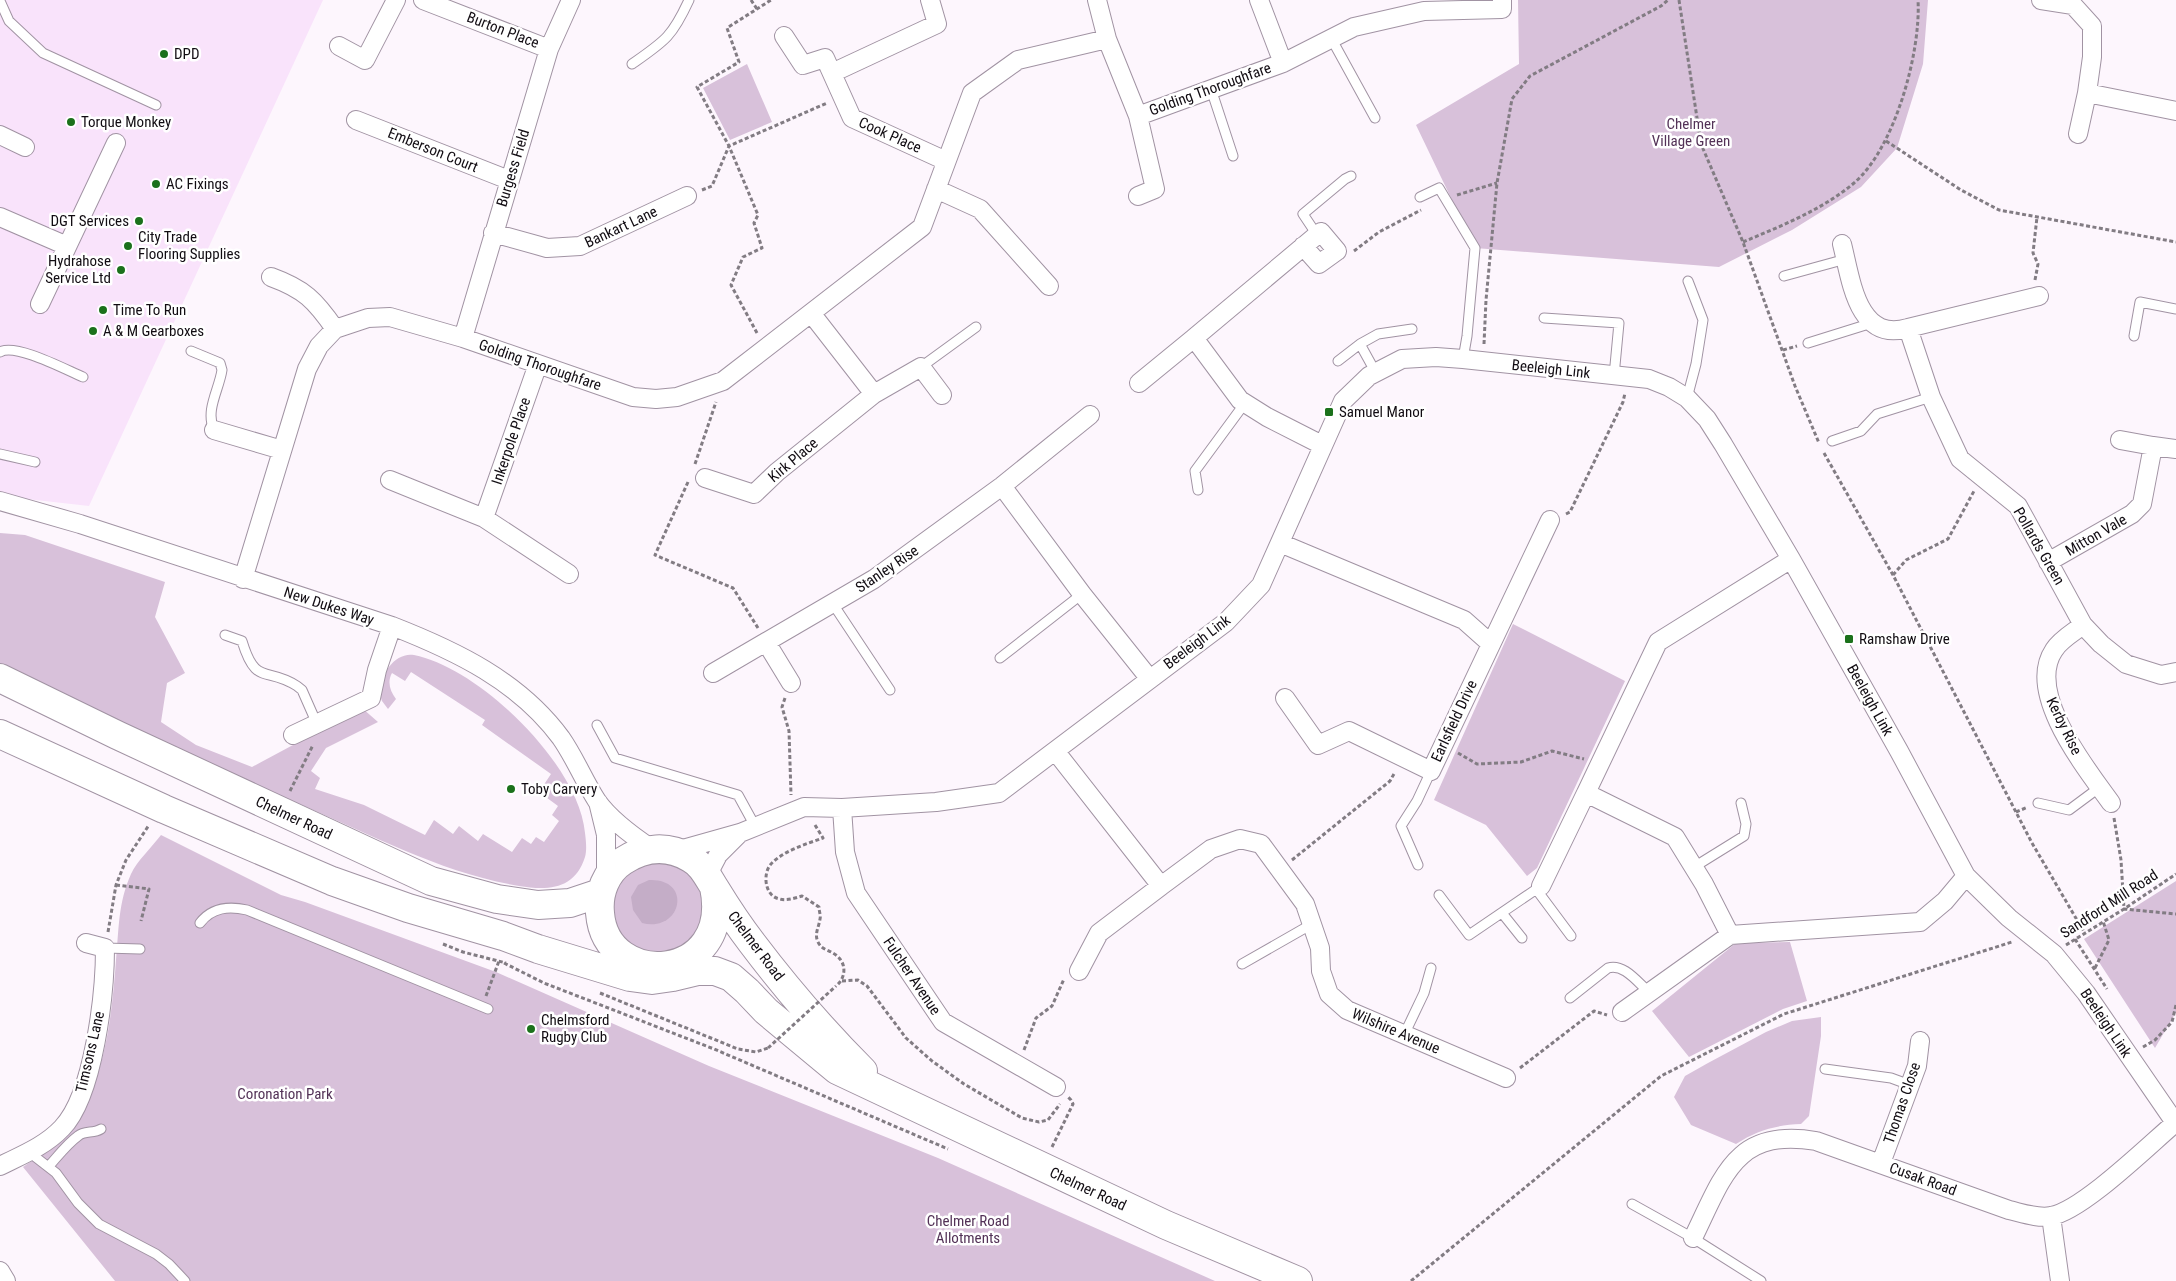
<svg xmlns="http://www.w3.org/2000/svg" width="2176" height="1281" font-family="'Roboto Condensed',sans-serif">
<rect width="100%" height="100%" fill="#fdf6fd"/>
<!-- built -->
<path fill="#f9e3fb" d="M0,0H323L89,506L0,496Z"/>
<!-- green -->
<path fill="#d8c1da" d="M1518,0H1928L1923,64L1897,148L1861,187L1792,230L1719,267L1475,248L1416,125L1519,64Z
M747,64L772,122L730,140L703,88Z
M0,533L25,535L165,582L155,617L185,673L167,683L161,722L196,745L252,767L362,708L378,722L326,748L311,771L320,778L315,789L364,805L425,835L434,820L453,834L459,826L478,841L483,834L512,852L522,838L531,844L536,837L544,842L559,821L552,815L558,806L539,792L551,774L482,725L485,720L411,672L405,681L392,673C387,682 390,691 396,699L388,709C386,706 384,704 382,701C374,682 393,651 414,655C480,668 579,765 585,833C586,841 587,850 585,857C575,889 549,891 519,886C442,873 374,836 302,805C200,761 100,713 0,665Z
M1513,624L1625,681L1537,868L1527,876L1486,825L1434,800Z
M161,835L281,895L305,902L496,972L709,1066L938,1158L1215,1281H115L23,1167C36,1158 53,1149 63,1138C104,1095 112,1016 116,960C119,929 118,903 131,874C137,861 152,847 161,835Z
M612 908a46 46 0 1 1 92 0a46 46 0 1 1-92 0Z
M2176,881V1012L2155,1048L2084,939Z
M1790,942L1807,1001L1783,1009L1689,1057L1652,1011L1736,943Z
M1821,1017V1036L1809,1116L1801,1124C1777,1125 1757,1130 1736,1144L1691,1125L1674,1097L1685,1076L1708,1063L1766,1032L1792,1021Z"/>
<!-- forest -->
<path fill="#c4adc7" d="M649,880C693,878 682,933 642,923L633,910L631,897L638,885Z"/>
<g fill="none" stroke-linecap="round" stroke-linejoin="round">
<!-- lane casing -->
<g stroke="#a193a3" stroke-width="11">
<path id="lane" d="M0,1L9,21L43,53L156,105
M1331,38L1375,118
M632,64C665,41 672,37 689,0
M1211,89L1233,156
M1420,197L1439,188L1475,248L1467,336L1463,359
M1317,235L1303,214L1345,179L1351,176
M1784,276L1846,259
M1544,318L1619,323L1614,376
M2134,336L2140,302L2176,309
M1808,343L1872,323
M191,351L220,363L222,370C219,390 205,410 214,430
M0,352C16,343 66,370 83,377
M1338,361L1360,344
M921,367L976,327
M1376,373L1360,344L1378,334L1412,329
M1687,398L1696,364L1703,320L1688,281
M1832,441L1861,431L1877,414L1931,397
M0,454L35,462
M1198,490L1195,471L1245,403
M833,604L890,690
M225,635L242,641C256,687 266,666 297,686L302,690L317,724
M1000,658L1082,594
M597,725L615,758L738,795L755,826
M2038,803L2069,810L2100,787
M1418,865L1401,826L1417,801L1431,771
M1694,867L1744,836L1746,824L1741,803
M1536,889L1571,936
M1439,895L1469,935L1541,886
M1502,913L1522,938
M200,923C212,907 229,906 247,910L488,1009
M105,948L140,949
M1242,964L1312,924
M1570,998L1608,968C1624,963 1638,983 1649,992
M1404,1035L1424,993L1431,968
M1825,1069L1891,1078L1910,1085
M29,1152L56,1173L78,1203L99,1224L156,1254L169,1264L185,1281
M49,1166C58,1156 67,1144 78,1136C85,1130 93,1134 101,1129
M1632,1204L1693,1238L1761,1281"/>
</g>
<!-- street casing -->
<g stroke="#a193a3" stroke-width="20">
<path id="street" d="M423,0L549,49
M1097,0L1107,39
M1259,0L1283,63
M2041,0L2073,5L2092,26V57L2087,93L2176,111
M784,36L803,65L825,58L852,118L946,161
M339,46L365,60L396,0
M832,73L937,24L930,0
M1138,116L1155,189L1138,196
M356,120L509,180
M2078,134L2087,93
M0,135L25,147
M936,189L980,209L1049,286
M0,217L67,246
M493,233L547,248L580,246L687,196
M1842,244C1851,279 1857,343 1908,328L1931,397L1960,459L2018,506L2083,625L2101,644L2126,664L2161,675L2176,672
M271,277C304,289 315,300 335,329
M40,304L116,143
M1908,328L2039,296
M463,338L549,49L571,0
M1194,338L1317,235L1321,232L1337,251L1319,264L1303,246
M1139,383L1194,338L1240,400L1267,417L1322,445
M874,394L921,367L942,395
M214,430L282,450
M2153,446L2176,449
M705,478L754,494L777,472L874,394L811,313
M390,480L484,518L569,574
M1002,486L1082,594L1149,678
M0,501L80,524L392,626C456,651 519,681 561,738C575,758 584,781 597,801C609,818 634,837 652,849
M484,518L538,364
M1280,543L1464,620L1491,644
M1791,559L1658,642L1586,793L1675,837L1704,884L1730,935L1920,922L1945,901L1966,876
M2048,562L2132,514L2142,504L2153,446L2120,440
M243,579L307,369L319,346L335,329L368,318L390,317L463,338L633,397L656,399L677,397L723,381L922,227L972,93L1018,60L1107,39L1138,116L1283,63L1354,27L1424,11L1502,9V0
M2083,625C2074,632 2060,640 2054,650C2025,693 2086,768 2111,803
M713,673L766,642
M791,683L766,642L874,579L1002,486L1090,415
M1285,698L1318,745L1349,731L1431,771L1550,520
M293,735L371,698L377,670L392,626
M1056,752L1161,886L1211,849L1240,839L1261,844L1305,904L1320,948L1321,971L1329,994L1347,1010L1506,1078
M598,802L606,835V879
M842,808L845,852L856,893L943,1022L1056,1087
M676,851L740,833L804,807L842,808L936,802L999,793L1226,622L1261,585L1343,401L1369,376L1402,359L1436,357L1463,359L1649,379L1669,387L1687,398L1707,419L1723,444L1791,559L1899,751L1966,876L2009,918L2054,954L2086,993L2176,1124
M707,876L718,855L740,833
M1541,886L1586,793
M1079,971L1099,933L1161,886
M1622,1012L1730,935
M1881,1163L1917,1066L1920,1041
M0,1166C22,1155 45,1146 62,1128C94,1095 105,993 105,948L86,943
M2051,1216L2060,1281
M1693,1238C1723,1177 1735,1127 1816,1141L2009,1210C2022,1213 2039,1219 2051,1216C2082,1211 2149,1145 2175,1123
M0,1271L6,1281"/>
</g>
<!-- primary casing -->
<g stroke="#a193a3" stroke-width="30">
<path id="primary" d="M0,678L117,735L431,881L497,899L538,905L570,903L600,893
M0,734L164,809L332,881L408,908L503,936L538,949L630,977L652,980L673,977L698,971H715L731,977L747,991L766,1011L837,1070L1166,1225L1298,1281
M714,887C734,983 606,991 600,913C598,893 606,872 623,861C644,847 668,845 690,858C703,865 708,878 716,890C727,908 739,926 752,943C786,988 823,1031 863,1071"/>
</g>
<!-- path -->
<path stroke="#827c83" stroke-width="3" stroke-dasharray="4 2.5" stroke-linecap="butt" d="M751,0L757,9
M1679,0L1701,144L1743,242L1795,386L1819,443
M1886,141L1961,190L1999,210L2176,242
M702,190L712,186L729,146L827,103
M1457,195L1497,183
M1743,242C1781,226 1822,210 1854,183C1895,148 1921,52 1918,0
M1354,251L1379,232L1421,210
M2035,280L2038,264L2033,253L2037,217
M757,333L731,285L743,257L762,248L754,223L758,215L729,146L697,87L739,62L727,28L771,0
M1484,344L1486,300L1497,183L1512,99L1530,76L1661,6L1668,0
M1783,350L1797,346
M1824,453L1893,575L2032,843L2084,932
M695,464L716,402
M688,482L655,555L733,588L758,628
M1566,514L1570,512L1623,402L1625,393
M1893,575L1906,560L1948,539L1974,491
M785,698L782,707L789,731L791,795
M1458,753L1477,764L1521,762L1552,751L1584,759
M290,791L313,745
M2016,812L2028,807
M2114,818L2121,860L2124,909L2176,914
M815,825L823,838C806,844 783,851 771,864C762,874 765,897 780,899C787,901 795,898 802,896L819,907C819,911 821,916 820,919C819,927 814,934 818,942C821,949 828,950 833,953C847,961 847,977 836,986
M1292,860L1390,781L1395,772
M116,885L149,889L141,921
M108,932L116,885L126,860L149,825
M2075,939L2107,989
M443,944L463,952L506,963
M2066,945L2124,909L2176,874
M504,963L544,983L714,1049L948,1149
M2095,968L2109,940L2103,921
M842,981L858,980L867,986L906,1038L932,1061L964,1084L1022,1118L1039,1122L1048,1120L1060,1104
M600,993L738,1049L756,1052L768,1048
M486,996L499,961
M2143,1047L2155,1040L2172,1022L2176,1005
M1024,1050L1036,1018L1052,1006L1064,979
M1520,1068L1594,1011L1607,1015
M1052,1147L1073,1104L1071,1100L1068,1097
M1411,1281L1661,1076L1784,1014L2012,942"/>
<!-- lane -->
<use href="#lane" stroke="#fff" stroke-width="9"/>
<!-- street -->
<use href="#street" stroke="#fff" stroke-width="18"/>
<!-- primary -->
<use href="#primary" stroke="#fff" stroke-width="28"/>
<!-- path-bridge -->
<path stroke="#827c83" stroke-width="3" stroke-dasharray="4 2.5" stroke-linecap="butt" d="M768,1048L836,986"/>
</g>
<!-- markers -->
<g fill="#1b711b" stroke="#fff" stroke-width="2">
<circle cx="164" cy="54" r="5"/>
<circle cx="71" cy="122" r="5"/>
<circle cx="156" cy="184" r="5"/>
<circle cx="139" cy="221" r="5"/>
<circle cx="128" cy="246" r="5"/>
<circle cx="121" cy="270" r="5"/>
<circle cx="103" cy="310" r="5"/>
<circle cx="93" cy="331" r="5"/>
<rect x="1324" y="407" width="10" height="10" rx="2.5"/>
<rect x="1844" y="634" width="10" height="10" rx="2.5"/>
<circle cx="511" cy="789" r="5"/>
<circle cx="531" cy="1029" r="5"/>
</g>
<g text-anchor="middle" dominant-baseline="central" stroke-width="5" stroke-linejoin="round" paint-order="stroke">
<!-- street labels -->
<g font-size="15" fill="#110c12" stroke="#fff">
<text transform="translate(503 30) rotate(21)">Burton Place</text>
<text transform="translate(1210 89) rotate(-20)">Golding Thoroughfare</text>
<text transform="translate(890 135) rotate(24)">Cook Place</text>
<text transform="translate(433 150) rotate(22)">Emberson Court</text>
<text transform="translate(513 168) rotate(-73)">Burgess Field</text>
<text transform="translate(621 227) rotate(-25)">Bankart Lane</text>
<text transform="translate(540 365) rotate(19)">Golding Thoroughfare</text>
<text transform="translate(1551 369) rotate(6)">Beeleigh Link</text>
<text transform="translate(511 441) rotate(-71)">Inkerpole Place</text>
<text transform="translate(793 460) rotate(-40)">Kirk Place</text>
<text transform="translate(2096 535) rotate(-30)">Mitton Vale</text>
<text transform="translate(2039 546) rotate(60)">Pollards Green</text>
<text transform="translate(887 569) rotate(-34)">Stanley Rise</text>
<text transform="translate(329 606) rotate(18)">New Dukes Way</text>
<text transform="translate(1197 642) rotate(-37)">Beeleigh Link</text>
<text transform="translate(1870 700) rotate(61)">Beeleigh Link</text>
<text transform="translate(1454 721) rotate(-65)">Earlsfield Drive</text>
<text transform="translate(2064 726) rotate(64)">Kerby Rise</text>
<text transform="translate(294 818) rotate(25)">Chelmer Road</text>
<text transform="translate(2109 904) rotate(-33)">Sandford Mill Road</text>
<text transform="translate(756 946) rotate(53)">Chelmer Road</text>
<text transform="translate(912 976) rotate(56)">Fulcher Avenue</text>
<text transform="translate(2106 1023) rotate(56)">Beeleigh Link</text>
<text transform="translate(1396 1031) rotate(23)">Wilshire Avenue</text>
<text transform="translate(90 1052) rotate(-77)">Timsons Lane</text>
<text transform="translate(1902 1103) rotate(-71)">Thomas Close</text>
<text transform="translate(1923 1179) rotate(20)">Cusak Road</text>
<text transform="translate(1088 1189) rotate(25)">Chelmer Road</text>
</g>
<!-- poi labels -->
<g font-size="15" fill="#110c12" stroke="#fff" text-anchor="start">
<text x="174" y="54">DPD</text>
<text x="81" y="122">Torque Monkey</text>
<text x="166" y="184">AC Fixings</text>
<text x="129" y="221" text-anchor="end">DGT Services</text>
<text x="138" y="237">City Trade<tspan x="138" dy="17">Flooring Supplies</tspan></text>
<text x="111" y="261" text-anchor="end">Hydrahose<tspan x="111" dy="17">Service Ltd</tspan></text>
<text x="113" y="310">Time To Run</text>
<text x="103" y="331">A &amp; M Gearboxes</text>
<text x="1339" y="412">Samuel Manor</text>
<text x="1859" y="639">Ramshaw Drive</text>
<text x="521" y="789">Toby Carvery</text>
<text x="541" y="1020">Chelmsford<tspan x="541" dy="17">Rugby Club</tspan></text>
</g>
<!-- park labels -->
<g font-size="15" fill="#533257" stroke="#fff">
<text x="1691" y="124">Chelmer<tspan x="1691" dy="17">Village Green</tspan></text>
<text x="285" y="1094">Coronation Park</text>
<text x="968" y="1221">Chelmer Road<tspan x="968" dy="17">Allotments</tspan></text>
</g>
</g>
</svg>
